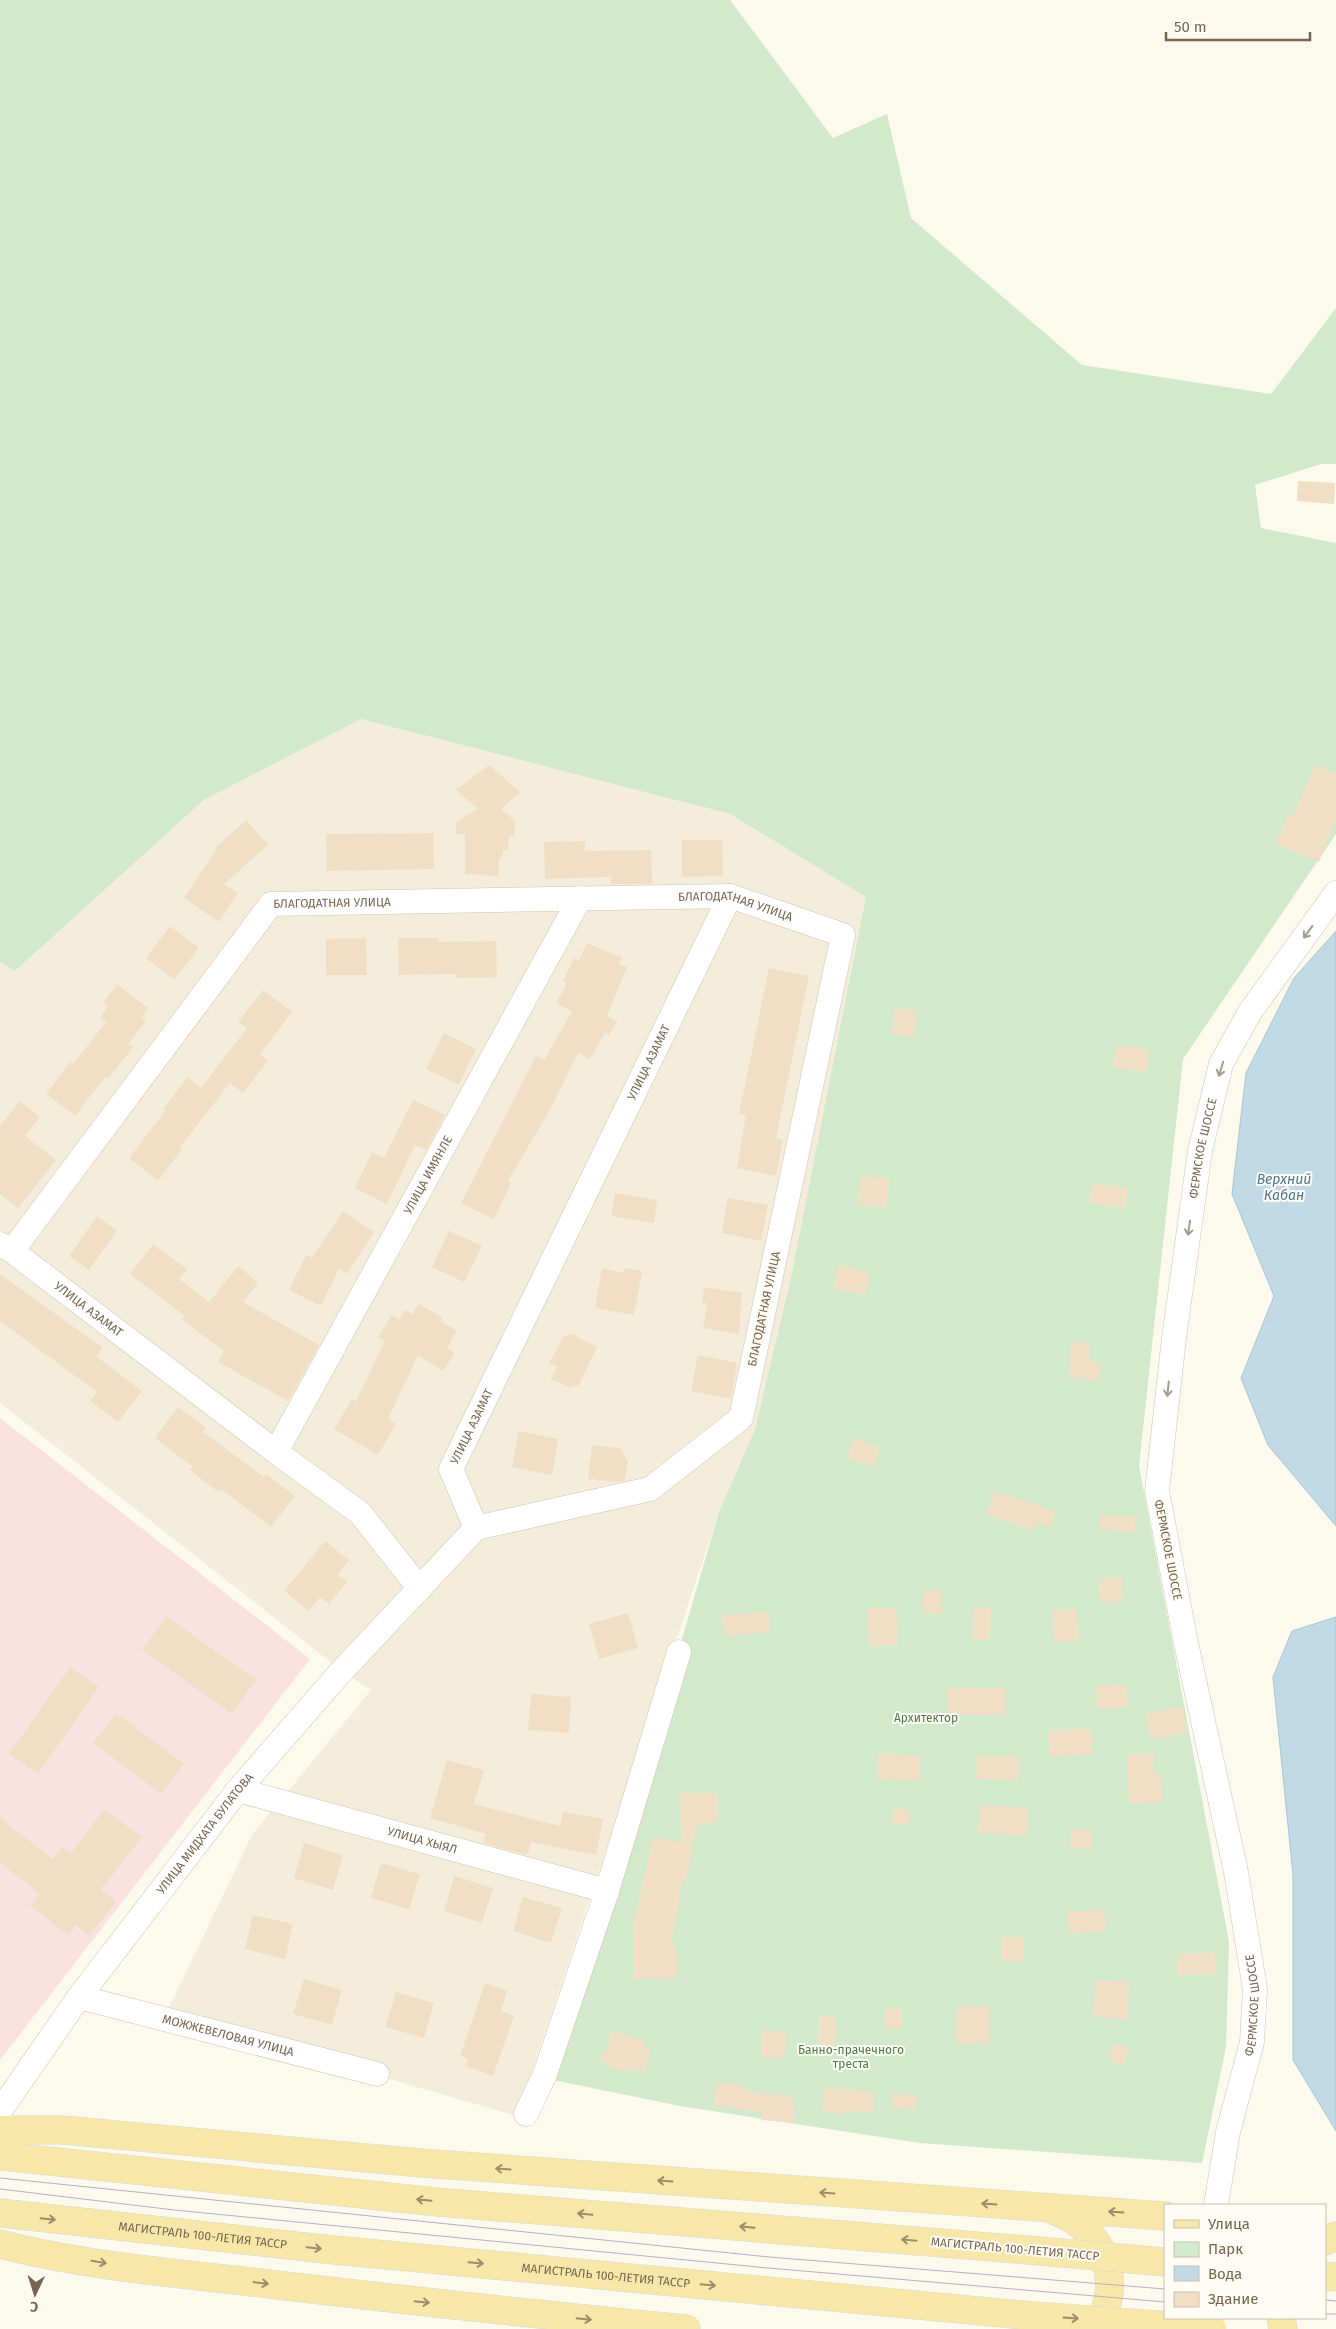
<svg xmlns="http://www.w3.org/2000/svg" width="1336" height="2329" font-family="'Fira Sans',sans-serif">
<rect width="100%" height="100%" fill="#fcf9ed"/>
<!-- residential -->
<path fill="#f4eddb" d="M361,719L730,814L867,897L790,1282L755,1429L719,1512L517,2116L166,2014L252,1835L371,1690L346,1674L0,1403V962L15,971L204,800Z"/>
<!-- medical -->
<path fill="#fae2e0" d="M0,1418L310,1659L0,2060Z"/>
<!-- green -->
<path fill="#d2eacb" d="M0,0H730L833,138L887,114L911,218L1082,365L1271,394L1336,308V464H1321L1255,485L1261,528L1336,543V834L1183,1059L1139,1466L1229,1942L1226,2047L1202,2163L920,2143L680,2106L553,2080L719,1512L755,1429L790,1282L866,897L730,814L361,719L204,800L15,971L0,962Z"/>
<!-- water -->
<path fill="#c1dae6" stroke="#a7c7d8" d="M1336,931V1526L1268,1445L1241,1378L1274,1296L1232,1194L1246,1073L1294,978Z
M1336,1617V2131L1293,2060V1875L1273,1677L1292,1631Z"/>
<!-- building -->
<path fill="#f1dfc5" d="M1298,481L1335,483L1334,504L1297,501Z
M1316,764L1336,774V820L1319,862L1276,844L1288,815L1292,817Z
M489,765L520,792L501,809L515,821L514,836H509L508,850H503L502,859H499L498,876L465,874V834H456V822L478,809L456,790Z
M246,820L268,845L224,884L238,893L219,922L184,898L217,849L216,847Z
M433,833L434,869L327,871L326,834Z
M682,840H722L723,876L682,877Z
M585,841V851L651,850L652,884H611V877L545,879L544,842Z
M170,926L199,948L174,980L146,958Z
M366,938L367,975H326V939Z
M398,938H439V942L496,941L497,977L456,978V974L399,975Z
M587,943L622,958L619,964L627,967L607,1016L617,1022L609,1035L605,1033L590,1059L578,1053L551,1108L508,1181L511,1183L494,1219L461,1203L536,1056L544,1060L572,1012L556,1003L567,983L563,981L574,958L579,960Z
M769,968L809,976L776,1138L783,1140L776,1176L737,1168L746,1115L739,1114Z
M117,984L148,1008L142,1017L146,1021L128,1044L133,1047L108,1079L105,1077L75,1116L46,1094L70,1062L73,1064L106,1022L100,1017L108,1006L103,1003Z
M263,990L292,1012L260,1054L268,1061L243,1093L230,1083L180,1147L182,1149L158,1181L129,1158L165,1111L163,1109L188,1077L201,1088L247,1028L238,1022Z
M895,1008L917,1011L914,1037L892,1034Z
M444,1033L476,1049L459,1085L426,1069Z
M1116,1045L1149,1050L1146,1072L1112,1067Z
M413,1100L445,1115L426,1150L415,1145L387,1204L355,1188L372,1152L384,1158Z
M20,1101L40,1117L25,1136L56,1160L18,1208L0,1194V1126Z
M861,1175L890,1179L886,1208L857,1205Z
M1092,1183L1128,1188L1125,1208L1089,1203Z
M615,1193L657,1200L654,1223L611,1216Z
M728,1198L768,1205L761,1241L722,1233Z
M343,1211L374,1232L347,1274L339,1269L321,1306L289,1290L306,1255L312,1257Z
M97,1216L117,1231L89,1270L69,1256Z
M449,1231L482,1246L464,1282L432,1267Z
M153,1244L187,1269L179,1279L209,1302L238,1266L258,1283L243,1302L319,1345L288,1401L218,1362L224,1351L182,1320L185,1316L130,1274Z
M838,1265L870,1272L865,1295L833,1289Z
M602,1268L624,1273L625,1268L642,1271L634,1315L595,1308Z
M0,1274L103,1348L96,1356L142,1391L118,1422L90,1401L97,1392L0,1321Z
M704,1287L742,1293L739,1334L703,1328L707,1304L702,1303Z
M419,1304L443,1318L441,1321L457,1331L447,1348L455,1353L443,1371L418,1355L388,1419L396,1424L378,1455L334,1429L352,1399L356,1401L385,1341L378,1337L392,1315L399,1320L405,1310L412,1314Z
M572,1334L597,1347L578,1387L572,1385L571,1388L551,1379L557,1367L549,1363L564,1336Z
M1071,1341L1090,1343L1089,1362L1101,1363L1100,1380L1069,1378Z
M698,1355L737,1363L731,1399L691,1391Z
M178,1407L206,1428L203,1432L264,1477L266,1474L295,1496L271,1527L221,1489L218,1492L190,1470L193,1467L155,1438Z
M519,1431L558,1439L552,1475L512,1467Z
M854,1438L880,1447L874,1467L847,1458Z
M592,1445L620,1448L628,1462L624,1481L618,1482L588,1479Z
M994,1491L1056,1511L1051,1527L1036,1522L1033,1530L987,1515Z
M1100,1515L1135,1517V1532L1100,1530Z
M325,1541L349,1560L338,1575L347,1582L329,1604L320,1597L309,1611L284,1591Z
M1121,1577L1123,1601L1100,1603L1098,1580Z
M923,1591H941V1613L924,1614Z
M974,1607L991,1608L990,1640L972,1639Z
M896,1608L898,1645L869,1646L867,1609Z
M1076,1609L1079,1640L1054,1642L1052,1611Z
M769,1612L770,1632L724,1636L722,1615Z
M628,1613L638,1648L599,1659L589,1624Z
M166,1616L256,1680L232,1714L142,1650Z
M70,1667L99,1687L38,1774L9,1754Z
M1126,1684L1128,1708L1097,1709L1096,1686Z
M947,1688H1005V1715H948Z
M531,1694L571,1697L569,1733L528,1730Z
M1183,1707L1187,1733L1150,1739L1146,1713Z
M116,1713L184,1764L161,1794L93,1743Z
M1090,1728L1093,1754L1050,1757L1048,1731Z
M1153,1753L1154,1773H1160L1162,1802L1129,1804L1127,1754Z
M878,1754L920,1756L919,1781L877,1779Z
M977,1756L1019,1757L1018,1780L976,1779Z
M447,1760L484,1770L474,1804L560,1826L563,1812L603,1819L596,1855L531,1842L528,1855L483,1843L486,1834L430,1818Z
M680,1793H718V1822L697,1823L686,1881L682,1880L671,1945H676L677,1978L634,1979L633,1927L653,1837L681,1842Z
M980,1805L1028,1808L1026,1836L978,1833Z
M104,1809L142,1837L101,1890L116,1901L90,1936L76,1925L68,1935L30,1906L40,1894L0,1863V1818L53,1859L62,1847L71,1853Z
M893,1809L909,1810V1824H892Z
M1071,1829L1092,1830L1091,1849L1070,1848Z
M304,1843L343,1855L333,1890L294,1878Z
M381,1863L420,1874L409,1909L371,1898Z
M454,1876L493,1888L482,1923L444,1911Z
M523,1897L562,1908L551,1943L513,1931Z
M1104,1909L1106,1931L1069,1934L1067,1912Z
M253,1915L293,1924L285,1959L245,1949Z
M1001,1937H1023L1024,1961H1001Z
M1214,1952L1216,1973L1178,1976L1177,1955Z
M304,1979L342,1990L332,2025L293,2014Z
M1096,1980L1129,1982L1127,2019L1093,2017Z
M485,1983L507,1991L501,2011L514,2016L493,2076L465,2066L468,2059L460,2056Z
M396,1992L434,2003L424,2038L385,2027Z
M957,2006H989V2044L956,2043Z
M885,2008H902V2029H885Z
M819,2016L836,2017L834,2049L818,2048Z
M763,2030L786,2032L784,2059L761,2057Z
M612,2031L645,2041L644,2047L651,2050L644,2072L637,2069L636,2073L623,2069L622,2072L613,2069L598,2057L606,2052Z
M1114,2043L1129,2048L1124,2064L1109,2060Z
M717,2082L747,2087L746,2092L793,2096L792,2106L795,2107L794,2123L761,2120L762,2112L714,2105Z
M825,2087L875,2093L873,2113L845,2110V2114L822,2112Z
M893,2093L916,2096L915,2110L891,2107Z"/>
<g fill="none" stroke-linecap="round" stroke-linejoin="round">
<!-- minor casing -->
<g stroke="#cfc4b1" stroke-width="25">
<g id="minor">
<path id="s1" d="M0,1244L12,1251L276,1452L360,1513L420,1589"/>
<path id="s2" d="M12,1251L271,904L730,896L843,935L741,1418L650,1489L476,1528"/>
<path id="s3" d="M276,1452L580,898"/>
<path id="s4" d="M238,1790L607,1891"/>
<path id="s5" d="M79,1997L377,2074"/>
<path id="s6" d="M0,2111L79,1997L238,1790L339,1674L476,1528L451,1469L730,896"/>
<path d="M526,2114L545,2074L607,1891L679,1652"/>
<path id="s7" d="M1216,2205L1228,2132L1252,2042L1255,1989L1236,1872L1186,1643L1157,1491L1174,1338L1200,1151L1221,1064L1250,1012L1336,893"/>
</g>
</g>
<!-- major casing -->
<g stroke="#dcd7d1" stroke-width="29">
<g id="major">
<path d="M0,2130H63L421,2163L1165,2216"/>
<path d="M0,2156L437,2202L1028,2250"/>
<path d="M1055,2211C1105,2230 1125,2282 1096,2329"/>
<path id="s8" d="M0,2213L324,2249L1022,2315"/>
<path d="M1325,2241L1336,2236"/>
<path d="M0,2244C85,2266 174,2273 261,2283C403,2300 544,2315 686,2329"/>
<path d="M1325,2276L1336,2277"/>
<path d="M1281,2318L1283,2329"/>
</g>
</g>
<!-- minor -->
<use href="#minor" stroke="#fff" stroke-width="24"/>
<!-- major -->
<use href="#major" stroke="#f7e8a9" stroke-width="28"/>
<!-- tram -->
<path stroke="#bfaac7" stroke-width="1" d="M0,2178L769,2257L1165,2289
M0,2189L174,2210L768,2268L1165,2302
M1325,2300L1336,2301
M1325,2314H1336"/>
<!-- major-bridge casing -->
<g stroke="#dcd7d1" stroke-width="29" stroke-linecap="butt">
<path id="major-bridge" d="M1028,2250L1165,2262
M1022,2315L1212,2329"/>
</g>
<!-- major-bridge -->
<use href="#major-bridge" stroke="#f7e8a9" stroke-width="28"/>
</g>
<!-- one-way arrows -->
<defs><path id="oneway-shaft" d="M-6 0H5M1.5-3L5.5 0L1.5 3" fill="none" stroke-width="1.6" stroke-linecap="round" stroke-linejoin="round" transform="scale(1.25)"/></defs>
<g stroke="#a79b8d">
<use href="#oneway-shaft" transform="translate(1308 932) rotate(126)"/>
<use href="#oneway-shaft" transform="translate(1221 1069) rotate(107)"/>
<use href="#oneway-shaft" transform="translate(1189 1228) rotate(98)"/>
<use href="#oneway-shaft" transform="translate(1168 1389) rotate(96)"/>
</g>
<g stroke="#9e8c6a">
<use href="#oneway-shaft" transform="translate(503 2169) rotate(-176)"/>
<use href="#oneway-shaft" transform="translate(665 2181) rotate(-176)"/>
<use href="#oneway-shaft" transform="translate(827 2193) rotate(-176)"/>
<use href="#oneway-shaft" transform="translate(424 2200) rotate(-174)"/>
<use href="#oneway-shaft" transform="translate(989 2204) rotate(-176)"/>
<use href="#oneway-shaft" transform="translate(1116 2212) rotate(-176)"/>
<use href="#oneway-shaft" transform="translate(585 2214) rotate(-175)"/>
<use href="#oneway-shaft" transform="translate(48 2219) rotate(6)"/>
<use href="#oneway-shaft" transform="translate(747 2227) rotate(-175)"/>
<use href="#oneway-shaft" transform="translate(909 2240) rotate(-175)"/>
<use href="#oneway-shaft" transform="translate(314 2248) rotate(6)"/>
<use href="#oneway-shaft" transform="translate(99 2262) rotate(9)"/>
<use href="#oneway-shaft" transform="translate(476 2263) rotate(5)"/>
<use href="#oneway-shaft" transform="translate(261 2283) rotate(7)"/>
<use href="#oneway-shaft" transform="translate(708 2285) rotate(5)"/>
<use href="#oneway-shaft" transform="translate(422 2302) rotate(6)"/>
<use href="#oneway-shaft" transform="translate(1071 2318) rotate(4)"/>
<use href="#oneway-shaft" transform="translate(584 2319) rotate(6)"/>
</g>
<g text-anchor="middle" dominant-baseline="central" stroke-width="4" stroke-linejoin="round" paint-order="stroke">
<!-- street labels -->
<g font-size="12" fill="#78654f" stroke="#fefcf4">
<text stroke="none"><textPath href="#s2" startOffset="494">БЛАГОДАТНАЯ УЛИЦА</textPath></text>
<text stroke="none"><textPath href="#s2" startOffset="899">БЛАГОДАТНАЯ УЛИЦА</textPath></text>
<text stroke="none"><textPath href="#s6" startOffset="1270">УЛИЦА АЗАМАТ</textPath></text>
<text stroke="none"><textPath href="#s7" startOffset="1074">ФЕРМСКОЕ ШОССЕ</textPath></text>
<text stroke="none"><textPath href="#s3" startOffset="316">УЛИЦА ИМЯНЛЕ</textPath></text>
<text stroke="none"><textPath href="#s1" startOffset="110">УЛИЦА АЗАМАТ</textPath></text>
<text transform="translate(764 1309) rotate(-78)">БЛАГОДАТНАЯ УЛИЦА</text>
<text stroke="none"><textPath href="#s6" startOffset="865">УЛИЦА АЗАМАТ</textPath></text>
<text transform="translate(1168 1550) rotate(79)">ФЕРМСКОЕ ШОССЕ</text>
<text stroke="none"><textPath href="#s6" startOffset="345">УЛИЦА МИДХАТА БУЛАТОВА</textPath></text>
<text stroke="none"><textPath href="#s4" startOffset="191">УЛИЦА ХЫЯЛ</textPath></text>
<text stroke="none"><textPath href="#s7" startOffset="204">ФЕРМСКОЕ ШОССЕ</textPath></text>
<text stroke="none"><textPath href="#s5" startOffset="154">МОЖЖЕВЕЛОВАЯ УЛИЦА</textPath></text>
<text stroke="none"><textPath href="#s8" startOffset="204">МАГИСТРАЛЬ 100-ЛЕТИЯ ТАССР</textPath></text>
<text transform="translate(1015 2249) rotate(5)">МАГИСТРАЛЬ 100-ЛЕТИЯ ТАССР</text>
<text stroke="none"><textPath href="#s8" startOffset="609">МАГИСТРАЛЬ 100-ЛЕТИЯ ТАССР</textPath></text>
</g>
<!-- park labels -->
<g font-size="12" fill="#4d7d47" stroke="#fefcf4">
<text x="926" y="1718">Архитектор</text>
<text x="851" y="2050">Банно-прачечного<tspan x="851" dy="14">треста</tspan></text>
</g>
<!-- water labels -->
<g font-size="14" font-style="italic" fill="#4c7891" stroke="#fefcf4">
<text x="1284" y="1179">Верхний<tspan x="1284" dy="16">Кабан</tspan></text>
</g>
</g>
<!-- legend -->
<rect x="1164" y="2204" width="162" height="115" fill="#fefcf4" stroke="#c8c0b2"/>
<rect x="1174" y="2220" width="25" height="8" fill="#f7e8a9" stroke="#c8c0b2"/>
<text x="1208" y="2229" font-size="15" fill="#78654f">Улица</text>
<rect x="1174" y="2242" width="25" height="15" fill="#d2eacb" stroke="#c8c0b2"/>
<text x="1208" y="2254" font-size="15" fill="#78654f">Парк</text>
<rect x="1174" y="2266" width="25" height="15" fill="#c1dae6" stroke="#c8c0b2"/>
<text x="1208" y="2279" font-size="15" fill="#78654f">Вода</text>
<rect x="1174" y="2292" width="25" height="15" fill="#f1dfc5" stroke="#c8c0b2"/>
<text x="1208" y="2304" font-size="15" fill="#78654f">Здание</text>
<!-- north arrow -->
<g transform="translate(35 2294) rotate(184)" stroke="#fefcf4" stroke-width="4" paint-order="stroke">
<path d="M0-4L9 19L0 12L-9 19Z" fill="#78654f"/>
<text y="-8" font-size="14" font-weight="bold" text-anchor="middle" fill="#78654f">С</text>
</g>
<!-- scale -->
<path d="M1166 32v8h144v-8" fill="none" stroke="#78654f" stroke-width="2.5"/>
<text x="1174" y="32" font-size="15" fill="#78654f" stroke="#fefcf4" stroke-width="4" paint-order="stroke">50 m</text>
</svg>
